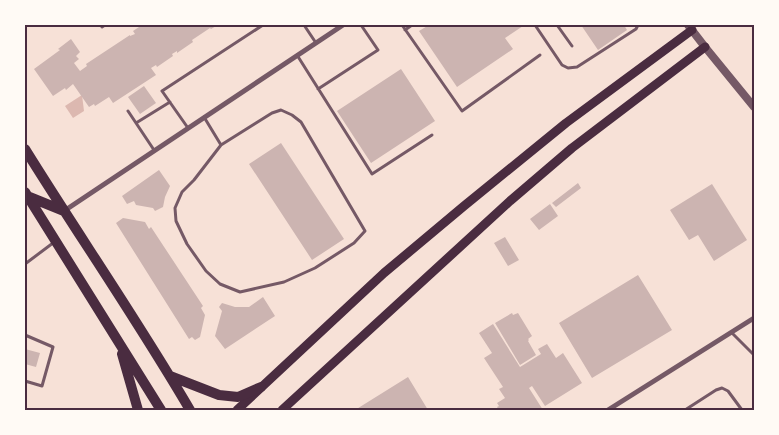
<svg xmlns="http://www.w3.org/2000/svg" width="779" height="435" font-family="Spectral,serif">
<rect width="100%" height="100%" fill="#f7e1d7"/>
<!-- water -->
<path fill="#dcb8b0" d="M82,95L84,111L73,118L65,106Z"/>
<!-- building -->
<path fill="#ccb4b1" d="M142,25H218L211,29L210,28L192,40L193,42L177,53V51L172,54L173,56L157,67L156,65L151,68L156,75L113,103L109,97L95,106L94,104L89,107L73,84L66,90L65,88L53,96L34,69L60,50L58,49L71,39L80,52L76,56L79,59L74,63L80,71L87,66L86,64L130,35V36L135,34L133,31Z
M429,25H522L523,26L505,38L513,49L457,87L419,31Z
M581,25H624L627,30L598,50Z
M401,69L435,121L371,163L337,111Z
M144,86L156,103L140,114L128,97Z
M281,143L344,239L312,260L249,164Z
M159,170L170,186L165,197L163,207L155,211L153,208L136,205L134,201L127,204L122,196Z
M578,183L581,188L556,207L552,203Z
M712,184L747,240L714,261L698,235L689,240L670,210Z
M550,204L558,216L539,230L530,219Z
M123,218L145,222L149,229L151,227L203,306L201,308L205,315L200,337L195,340L192,337L189,339L116,223Z
M505,237L519,260L508,266L494,243Z
M638,275L672,330L592,378L559,323Z
M263,297L275,316L225,349L215,336L222,311L219,307L222,303L235,307H249Z
M512,313L513,315L518,313L532,336L528,339L529,340L528,341L536,355L520,365L495,323Z
M493,324L520,367L541,354L538,349L547,344L556,358L563,353L582,383L545,406L532,386L529,388L543,410H499L497,407L499,406L497,403L505,398L499,389L503,387L484,358L492,353L479,333Z
M25,349L40,353L36,367L25,364Z
M408,377L428,410H355Z"/>
<g fill="none" stroke-linecap="round" stroke-linejoin="round">
<!-- service -->
<path stroke="#755966" stroke-width="3" d="M304,25L316,43
M402,25L462,111L540,55
M535,25L562,65L568,68L577,67L636,29L638,25
M557,25L572,46
M102,27L105,25
M405,30L412,25
M297,55L372,174L432,135
M318,89L378,50L361,25
M128,111L136,123
M204,117L221,145L272,113L281,110L292,115L301,122L365,231L354,243L315,268L284,282L240,292L220,284L206,271L187,244L176,221L175,208L182,192L194,180L221,145
M188,128L162,91L263,25
M154,150L136,123L170,102
M25,264L53,243
M732,333L754,355
M25,335L53,347L42,386L25,381
M685,410L716,390L722,388L728,391L742,410"/>
<!-- minor -->
<path stroke="#755966" stroke-width="5" d="M64,211L343,25
M608,410L754,318"/>
<!-- tertiary -->
<path stroke="#755966" stroke-width="8" d="M688,25L705,47L754,107"/>
<!-- secondary -->
<path stroke="#4a2c40" stroke-width="9" d="M237,410L384,273L464,206L566,123L692,30
M282,410L510,201L572,148L705,47"/>
<!-- trunk -->
<path stroke="#4a2c40" stroke-width="10" d="M25,149C79,236 138,321 190,410
M25,192L161,410
M27,196L64,211
M122,354L138,410
M170,376L219,395L238,397L261,387"/>
</g>
<!-- border -->
<rect width="779" height="435" fill="none" stroke="#fffaf5" stroke-width="52"/>
<rect x="26" y="26" width="727" height="383" fill="none" stroke="#4a2c40" stroke-width="2"/>
</svg>
